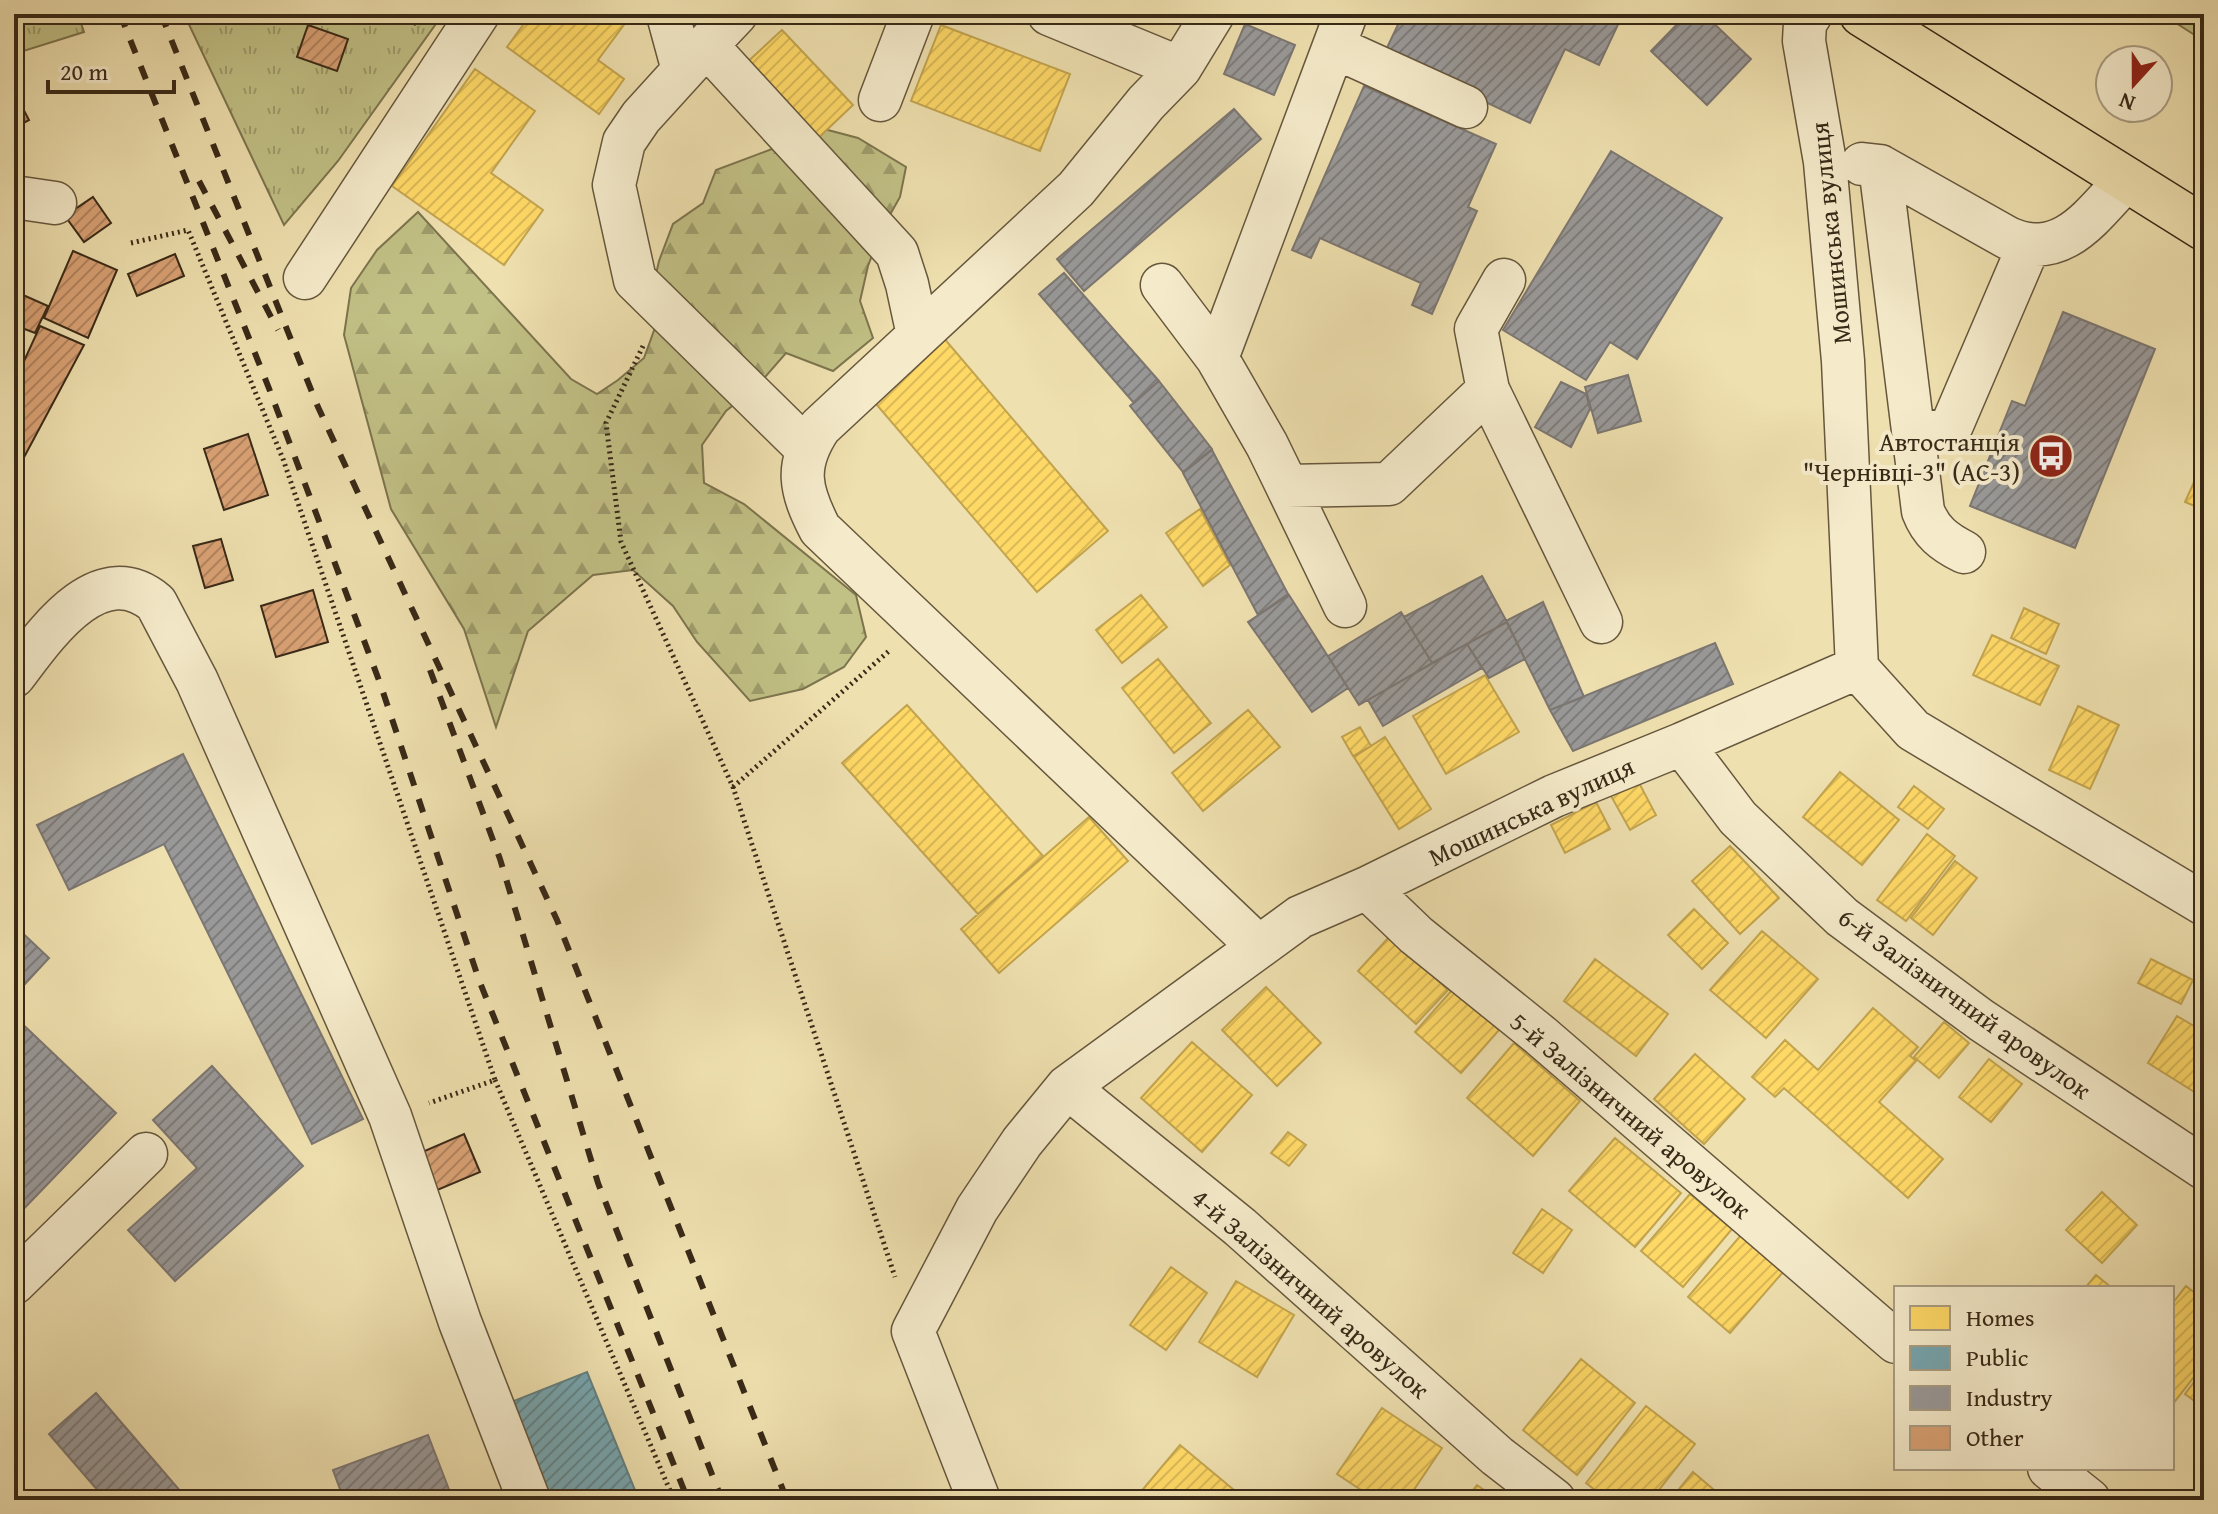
<svg xmlns="http://www.w3.org/2000/svg" width="2218" height="1514" font-family="'Gentium Book Plus',serif">
<defs>
<pattern id="grass-tufts" width="24" height="20" patternUnits="userSpaceOnUse" patternTransform="scale(2)"><rect width="24" height="20" fill="#c1c085"/><path d="M3 7l-1-3M5 7V3M7 7l1-3M15 17l-1-3M17 17v-4M19 17l1-3" fill="none" stroke="#9e9c6c"/></pattern>
<pattern id="forest-firs" width="22" height="20" patternUnits="userSpaceOnUse" patternTransform="scale(2)"><rect width="22" height="20" fill="#c1c085"/><path d="M5 1l3.5 6h-7zM16 11l3.5 6h-7z" fill="#9e9c6c"/></pattern>
<pattern id="homes-hatch" width="6" height="6" patternUnits="userSpaceOnUse" patternTransform="scale(2)"><rect width="6" height="6" fill="#ffd966"/><path d="M-1 1l2-2M0 6l6-6M5 7l2-2" fill="none" stroke="#dbba58"/></pattern>
<pattern id="public-hatch" width="6" height="6" patternUnits="userSpaceOnUse" patternTransform="scale(2)"><rect width="6" height="6" fill="#76a5af"/><path d="M-1 1l2-2M0 6l6-6M5 7l2-2" fill="none" stroke="#62868d"/></pattern>
<pattern id="industry-hatch" width="6" height="6" patternUnits="userSpaceOnUse" patternTransform="scale(2)"><rect width="6" height="6" fill="#999"/><path d="M-1 1l2-2M0 6l6-6M5 7l2-2" fill="none" stroke="#7e7d7c"/></pattern>
<pattern id="building-hatch" width="6" height="6" patternUnits="userSpaceOnUse" patternTransform="scale(2)"><rect width="6" height="6" fill="#daa275"/><path d="M-1 1l2-2M0 6l6-6M5 7l2-2" fill="none" stroke="#b2845f"/></pattern>
</defs>
<rect width="100%" height="100%" fill="#efe0af"/>
<filter id="stains"><feTurbulence type="fractalNoise" baseFrequency=".0025" numOctaves="4"/><feColorMatrix values="0 0 0 0 .2 0 0 0 0 .09 0 0 0 0 .02 0 0 0 .5 -.17"/></filter>
<radialGradient id="worn" r=".72"><stop offset=".6" stop-color="#630" stop-opacity="0"/><stop offset="1" stop-color="#630" stop-opacity=".3"/></radialGradient>
<!-- grass -->
<path fill="url(#grass-tufts)" stroke="#7c744e" stroke-width="2" d="M14,14H78L84,32L14,54Z
M184,14H443L338,161L284,225Z"/>
<!-- forest -->
<path fill="url(#forest-firs)" stroke="#7c744e" stroke-width="2" d="M809,125L858,138L906,167L900,197L882,229L868,266L860,301L873,338L833,371L786,353L758,385L726,411L702,445L704,483L744,504L856,595L866,637L844,667L803,689L750,701L697,642L673,606L633,570L593,575L528,631L496,727L464,629L391,509L344,335L351,288L377,250L418,212L571,379L597,394L618,380L644,358L656,325L651,296L659,261L673,224L703,203L716,170L772,149Z"/>
<!-- garden -->
<path fill="#c1c085" stroke="#7c744e" stroke-width="2" d="M2162,14H2204V41Z"/>
<!-- homes -->
<path fill="url(#homes-hatch)" stroke="#c3a44e" stroke-width="2" d="M531,14H624L629,18L598,60L624,79L599,114L507,47Z
M941,25L1070,74L1040,151L911,101Z
M782,30L853,105L815,141L744,65Z
M475,69L535,111L491,173L543,210L504,265L392,186Z
M937,330L1108,531L1037,592L865,391Z
M2204,460V510L2185,502Z
M1200,509L1230,565L1203,586L1166,533Z
M1141,595L1167,627L1122,663L1096,630Z
M2024,608L2059,624L2046,654L2011,638Z
M1992,635L2059,666L2040,705L1973,675Z
M1158,659L1211,723L1174,753L1122,688Z
M1485,675L1519,732L1446,774L1413,716Z
M907,705L1043,856L978,914L842,763Z
M2078,706L2119,725L2090,789L2049,770Z
M1248,710L1280,747L1203,811L1172,773Z
M1360,727L1371,746L1353,756L1342,737Z
M1385,737L1431,809L1399,829L1354,757Z
M1840,772L1899,820L1862,865L1803,817Z
M1638,781L1656,815L1630,830L1611,796Z
M1914,786L1944,809L1928,829L1898,807Z
M1596,802L1610,829L1565,853L1551,825Z
M1089,817L1128,861L999,973L961,929Z
M1927,834L1955,856L1906,921L1877,900Z
M1730,846L1779,898L1740,934L1692,881Z
M1955,861L1977,878L1933,935L1911,918Z
M1694,909L1728,943L1702,969L1668,935Z
M1762,931L1818,979L1766,1038L1710,990Z
M1390,936L1448,990L1416,1024L1358,971Z
M1595,959L1668,1014L1636,1056L1564,1001Z
M2151,959L2193,980L2181,1004L2138,983Z
M1266,987L1321,1043L1277,1086L1222,1030Z
M1453,989L1499,1030L1461,1073L1415,1032Z
M1873,1008L1918,1047L1910,1056L1916,1061L1879,1102L1943,1159L1908,1198L1784,1088L1775,1097L1752,1077L1785,1040L1818,1070Z
M2177,1016L2204,1032V1098L2148,1063Z
M1944,1022L1969,1043L1939,1078L1914,1057Z
M1192,1042L1252,1095L1202,1152L1141,1098Z
M1514,1043L1580,1101L1533,1156L1467,1098Z
M1695,1054L1745,1099L1704,1144L1654,1099Z
M1989,1059L2022,1084L1991,1122L1959,1097Z
M1288,1132L1306,1145L1289,1166L1271,1153Z
M1615,1138L1681,1193L1635,1247L1569,1191Z
M2102,1192L2137,1225L2102,1263L2066,1230Z
M1690,1194L1732,1229L1683,1287L1641,1251Z
M1542,1209L1572,1230L1543,1273L1513,1253Z
M1742,1234L1784,1271L1730,1333L1688,1297Z
M1171,1267L1207,1293L1166,1350L1130,1325Z
M2096,1275L2112,1288H2085Z
M1236,1281L1294,1315L1257,1377L1199,1342Z
M2186,1286L2204,1300V1364L2172,1405V1304Z
M1581,1359L1635,1403L1577,1475L1523,1430Z
M2204,1369V1408L2185,1394Z
M1646,1406L1695,1444L1651,1500H1608L1586,1483Z
M1382,1408L1442,1448L1407,1500H1376L1337,1474Z
M1180,1445L1246,1500H1134Z
M1693,1472L1726,1500H1670Z
M1477,1485L1498,1500H1465Z"/>
<!-- public -->
<path fill="url(#public-hatch)" stroke="#638081" stroke-width="2" d="M587,1372L639,1500H548L509,1403Z"/>
<!-- industry -->
<path fill="url(#industry-hatch)" stroke="#7c7772" stroke-width="2" d="M1403,14H1623L1599,65L1565,49L1530,123L1384,54Z
M1687,14H1704L1751,59L1707,105L1651,51Z
M1245,24L1295,45L1274,95L1224,74Z
M1364,86L1496,144L1468,207L1477,211L1432,314L1412,305L1421,283L1320,238L1311,258L1292,250Z
M1234,109L1261,139L1084,291L1057,259Z
M1611,151L1722,218L1637,359L1610,342L1586,380L1503,330Z
M1064,273L1159,381L1134,403L1039,294Z
M2063,312L2155,349L2075,548L1970,506L2012,401L2025,406Z
M1628,375L1641,421L1598,433L1585,387Z
M1159,381L1212,449L1183,472L1130,406Z
M1561,382L1586,394L1590,409L1571,447L1535,427Z
M1212,450L1288,594L1258,615L1183,473Z
M1482,576L1507,622L1432,663L1404,617Z
M1289,595L1348,688L1312,712L1248,622Z
M1543,602L1584,697L1550,710L1506,621Z
M1401,612L1432,663L1359,705L1328,656Z
M1507,622L1525,659L1489,678L1467,644Z
M1715,643L1733,684L1573,751L1550,710Z
M1467,644L1482,668L1383,726L1368,700Z
M183,754L363,1119L312,1144L164,844L69,890L37,825Z
M14,925L49,958L14,996Z
M14,1016L116,1113L14,1219Z
M212,1066L303,1166L175,1281L128,1230L197,1168L153,1120Z
M96,1393L188,1500H106L49,1434Z
M428,1435L453,1500H344L333,1470Z"/>
<!-- building -->
<path fill="url(#building-hatch)" stroke="#382917" stroke-width="2" d="M308,25L348,39L337,71L297,57Z
M16,95L29,120L14,128V96Z
M93,197L111,223L84,242L65,216Z
M73,251L117,270L88,338L44,318Z
M175,254L184,276L137,296L128,274Z
M14,291L48,306L35,333L14,325Z
M40,326L84,345L14,476V383Z
M248,434L268,495L224,510L204,449Z
M221,539L233,580L205,588L193,546Z
M313,590L328,642L276,657L261,606Z
M464,1134L480,1172L435,1191L420,1153Z"/>
<g fill="none" stroke-linecap="round" stroke-linejoin="round">
<!-- minor casing -->
<g stroke="#66573d" stroke-width="45">
<path id="minor" d="M1049,14L1180,68L1146,103L1076,189L820,427C794,466 800,490 820,529L1259,947
M1346,14L1217,358L1267,445L1287,486L1389,484L1488,390L1601,622
M668,15L683,70
M1334,47L1466,107
M701,51L736,14
M1180,68L1213,14
M880,100L913,14
M1862,164L1880,166L2008,238C2063,262 2092,215 2127,179
M1880,166L1923,511C1931,532 1944,542 1964,552
M14,197L55,203
M305,278L478,14
M1162,285L1217,358
M1488,390L1476,329L1504,280
M1914,435L1945,430L1952,425L2029,245
M806,448L635,280L614,185L624,142L641,117L701,51L719,59L897,253L907,284L918,335
M1287,486L1345,606
M1857,668L1913,730L2204,904
M14,676C45,635 99,555 156,603L197,681L390,1116L460,1322L529,1500
M1682,744L1738,818L1842,917L1981,1020L2204,1168
M1367,888L1416,935L1540,1035L1896,1342
M1067,1087L1240,1227L1497,1456L1554,1500
M14,1283L146,1154
M2049,1468L2089,1500
M979,1500L913,1331L977,1209L1022,1142L1067,1087L1300,917L1367,888L1554,796L1682,744L1857,668L1843,361L1825,162L1804,41L1805,23L1811,14"/>
</g>
<!-- highway casing -->
<g stroke="#382917" stroke-width="47">
<path id="highway" d="M1862,14L2204,228"/>
</g>
<!-- path -->
<path stroke="#382917" stroke-width="5" stroke-dasharray="2 4" stroke-linecap="butt" d="M357,14L402,15L420,26
M131,243L188,230L283,459L495,1080L429,1103
M643,346L606,423L621,542L733,787L895,1277
M733,787L889,651
M495,1080L674,1500"/>
<!-- minor -->
<use href="#minor" stroke="#f5ebcb" stroke-width="42"/>
<!-- highway -->
<use href="#highway" stroke="#efe0af" stroke-width="44"/>
<!-- rail -->
<path stroke="#382917" stroke-width="6" stroke-dasharray="14 14" stroke-linecap="butt" d="M120,14L270,391L380,683L479,980L688,1500
M161,14L318,407L557,920L787,1500
M199,181L278,330
M430,670L500,859L598,1183L722,1500"/>
</g>
<!-- icons -->
<defs>
<g id="bus-disc" transform="scale(2.3)"><circle r="9.5" fill="#8f2418" stroke="#f5ebcb"/><path d="M-5-6H5V4H4V6H2V4H-2V6H-4V4H-5ZM-3.5-4V0h7V-4ZM-3.5 1.2v1.5H-2V1.2ZM2 1.2v1.5H3.5V1.2Z" fill="#fff"/></g>
</defs>
<g fill-rule="evenodd">
<use href="#bus-disc" x="2051" y="456"/>
</g>
<g text-anchor="middle" dominant-baseline="central" stroke-width="8" stroke-linejoin="round" paint-order="stroke">
<!-- street labels -->
<g font-size="26" fill="#382917" stroke="#f5ebcb">
<text transform="translate(1830 233) rotate(-96)">Мошинська вулиця</text>
<text transform="translate(1531 811) rotate(-25)">Мошинська вулиця</text>
<text transform="translate(1965 1003) rotate(36)">6-й Залізничний аровулок</text>
<text transform="translate(1631 1115) rotate(40)">5-й Залізничний аровулок</text>
<text transform="translate(1311 1293) rotate(41)">4-й Залізничний аровулок</text>
</g>
<!-- poi labels -->
<g font-size="26" fill="#382917" stroke="#f5ebcb" text-anchor="end">
<text x="2020" y="441">Автостанція<tspan x="2020" dy="30">"Чернівці-3" (АС-3)</tspan></text>
</g>
</g>
<!-- margin -->
<rect width="2218" height="1514" fill="none" stroke="#efe0af" stroke-width="48"/>
<rect x="16" y="16" width="2186" height="1482" fill="none" stroke="#382917" stroke-width="4"/>
<rect x="24" y="24" width="2170" height="1466" fill="none" stroke="#382917" stroke-width="2"/>
<!-- legend -->
<rect x="1894" y="1286" width="280" height="184" fill="#f5ebcb" stroke="#a99d83" stroke-width="2"/>
<rect x="1910" y="1306" width="40" height="24" fill="#ffd966" stroke="#a99d83" stroke-width="2"/>
<text x="1966" y="1326" font-size="24" fill="#382917">Homes</text>
<rect x="1910" y="1346" width="40" height="24" fill="#76a5af" stroke="#a99d83" stroke-width="2"/>
<text x="1966" y="1366" font-size="24" fill="#382917">Public</text>
<rect x="1910" y="1386" width="40" height="24" fill="#999999" stroke="#a99d83" stroke-width="2"/>
<text x="1966" y="1406" font-size="24" fill="#382917">Industry</text>
<rect x="1910" y="1426" width="40" height="24" fill="#daa275" stroke="#a99d83" stroke-width="2"/>
<text x="1966" y="1446" font-size="24" fill="#382917">Other</text>
<!-- north arrow -->
<g transform="translate(2134 84) rotate(201)"><circle r="38" fill="#f5ebcb" stroke="#a99d83" stroke-width="2"/>
<path d="M0-6L14 30L0 20L-14 30Z" fill="#8f2418"/>
<text y="-12" font-size="22" font-weight="bold" text-anchor="middle" fill="#382917">N</text>
</g>
<!-- scale -->
<path d="M48 80v12h126v-12" fill="none" stroke="#382917" stroke-width="4"/>
<text x="60" y="80" font-size="24" fill="#382917" stroke="#f5ebcb" stroke-width="6" paint-order="stroke">20 m</text>
<rect width="100%" height="100%" filter="url(#stains)"/>
<rect width="100%" height="100%" fill="url(#worn)"/>
</svg>
